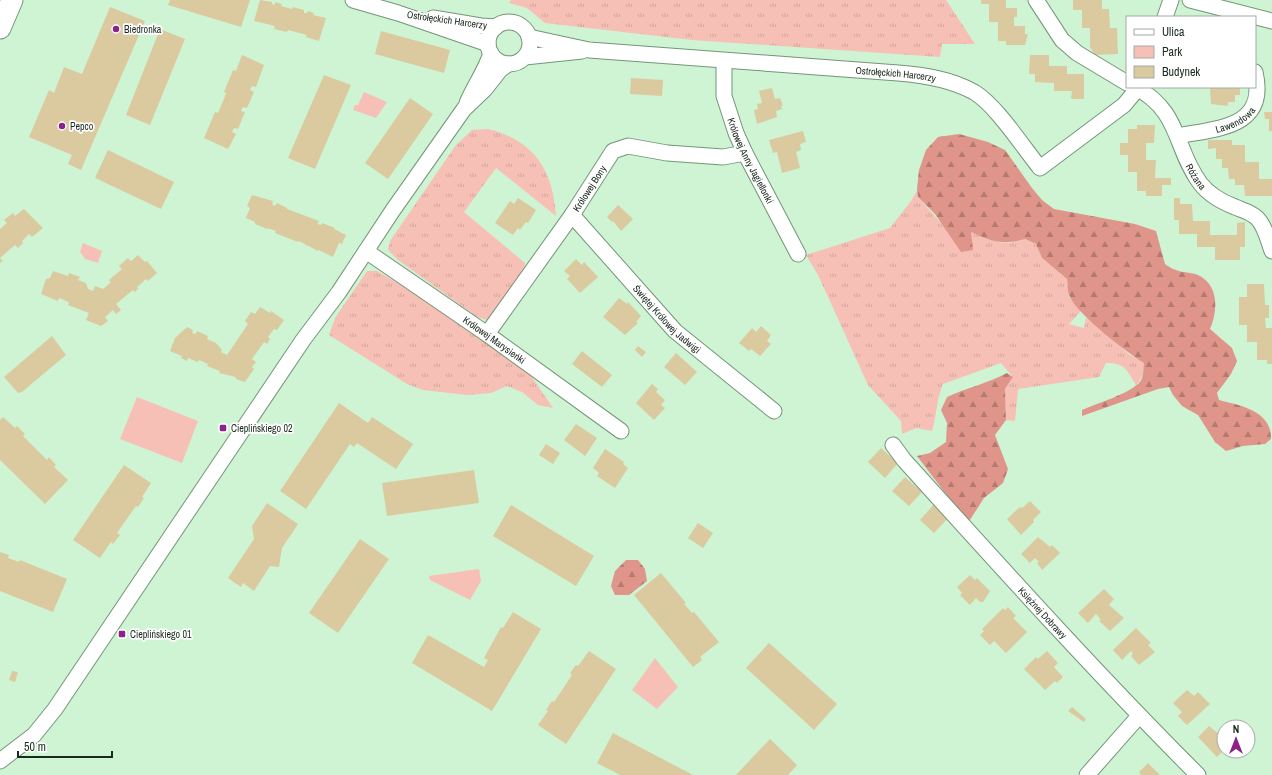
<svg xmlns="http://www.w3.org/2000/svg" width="1272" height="775" font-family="'Archivo Narrow',sans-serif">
<defs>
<pattern id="grass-tufts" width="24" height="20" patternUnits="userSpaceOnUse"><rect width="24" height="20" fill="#f7c0b7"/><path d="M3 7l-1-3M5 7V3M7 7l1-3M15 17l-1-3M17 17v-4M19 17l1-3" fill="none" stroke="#d3a59d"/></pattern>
<pattern id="forest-firs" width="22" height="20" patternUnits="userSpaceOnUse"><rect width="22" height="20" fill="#df958a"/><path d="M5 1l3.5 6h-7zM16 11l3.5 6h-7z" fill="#b47a70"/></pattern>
</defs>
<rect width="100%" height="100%" fill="#cef4d3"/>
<!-- grass -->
<path fill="url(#grass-tufts)" d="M511,0H946L975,44H942L940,57L692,40L545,23L527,8L509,3Z
M488,129C534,140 553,170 556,216L496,168L464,212L525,263L523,276L496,314L487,320L477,317L398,260L388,250L390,241L456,145L472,130Z
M917,191L918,197L946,229C954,230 963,230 971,232C996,239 996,248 1025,239L1037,245L1042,258L1067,279L1069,297L1081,311L1069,324L1084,328L1086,318L1129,354L1144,363C1143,372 1143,379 1136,385C1126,369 1125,363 1106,363L1099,377L1018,389L1015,421L1006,420L1005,389L1013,377L1001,363L943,384C936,401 937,415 932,431L916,428L902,434L901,421L868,385L818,275L806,255L890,228L911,201Z
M367,271H377L479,330L523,364L553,408L538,405L522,392L507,386L491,393L467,395L423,390L407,384L329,335L335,318Z"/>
<!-- forest -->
<path fill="url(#forest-firs)" d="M959,134L988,142L1005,150L1032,188L1042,200L1054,209L1135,224L1156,231L1165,264C1168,266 1172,269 1176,270C1183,273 1191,272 1198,275C1219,285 1218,310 1210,329L1232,348L1237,361L1231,374L1217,393L1219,400C1238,405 1272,410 1271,439L1265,444L1243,446L1226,451L1215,442L1198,415L1182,406L1173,395L1169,387L1158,389L1082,416V410C1098,403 1129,394 1140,382C1144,377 1143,369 1144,363C1126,352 1078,315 1070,297C1067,292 1068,284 1067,279L1042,258L1036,244L1025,239C1002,246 992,241 971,232L973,250L961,252L935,214L918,197L917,189L919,170L926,150L938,137Z
M1007,373L1013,377L1005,389L1006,420L995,435L1008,469L1003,483L984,498L968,523L917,456L930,453L946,442L947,423L941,410L947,397C967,388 988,383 1007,373Z
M626,560H638L645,569L647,581L629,595H615L611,586L615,571Z"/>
<!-- green -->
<path fill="#f7c0b7" d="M364,92L387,102L376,118L353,110L355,105H358Z
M83,243L102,251L98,263L85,259L80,252Z
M137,397L198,421L182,463L120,439Z
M479,569L481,581L470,600L430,580L429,576Z
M655,658L678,687L657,709L632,690Z"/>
<!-- building -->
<path fill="#dbca9f" d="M170,0H250L241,27L168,5Z
M260,0L272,2V4L275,5V2L282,4L281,6L292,9L293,7L304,10V13H307L308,11L314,13L313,15L326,18L319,41L306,37L307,35L288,30L287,32L274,29L275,26L254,21Z
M981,0H1006V8H1017V17H1014V26H1025V34H1028L1025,45H1006V41H998V22H989V4H981Z
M1073,0H1102V9H1109L1110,28H1117L1118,54L1095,55L1090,47V28H1082V10H1073Z
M110,7L145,21L81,170L68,164L72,155L29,137L49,90L54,93L64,67L82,74Z
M160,29L185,39L150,125L126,115Z
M381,31L450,50L444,73L375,54Z
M242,55L264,65L256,87L252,86L250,90L254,92L247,108L243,107L241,111L245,112L238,129L234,128L232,132L236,134L228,149L204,138L215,112L218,113L224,99L226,93L224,92L233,70L236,71Z
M1030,55H1049V66H1067V74H1084V99H1071L1072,91H1054V83L1035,82V74H1029Z
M324,75L351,85L315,169L288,158Z
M631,78L663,80L662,96L630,94Z
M1210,87L1240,88V95H1235V102H1228V106L1211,104Z
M772,88L775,99L780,98L783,106H781L782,109L776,111L777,117L757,124L754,110L758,109L757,104L762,103L759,91Z
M410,98L433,114L388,179L365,163Z
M1264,112H1272V131H1269V119H1265Z
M1137,125H1155L1154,143H1146V160H1156L1155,178H1171V185H1162V196H1146V191H1137V172H1128V155H1120V143H1128V129H1137Z
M803,131L806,142L800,144L801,150L796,152L800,168L782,173L777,152L773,153L769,140Z
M1208,140H1232V145H1245V162H1259V179H1272V196H1245L1244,185H1235V179H1229L1228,168H1222V159H1216V148L1208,149Z
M108,150L174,182L161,209L95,178Z
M252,195L273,201L272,204L275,206L277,203L287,208V209L319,221L317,224L321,225L322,223L335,228L334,229L346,235L342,244L339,243L333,257L319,250L318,251L299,241L298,242L275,233L276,231L267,228V229L255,224V222L246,218L250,208L247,206Z
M518,198L536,210L528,223L526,222L520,230L518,228L513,235L495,223L510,201L514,204Z
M1174,198H1180V204H1192L1193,221H1210V235H1237V223L1245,222V247H1240V260H1215V247H1197V234H1179V220H1174Z
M618,205L633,219L621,231L613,221L612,222L607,217Z
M24,209L43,228L32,237L29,234L22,241L23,243L18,248L15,245L0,258L3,261L0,263V229L7,223L4,220L13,213L15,216Z
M138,255L145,262L147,261L157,273L148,281L146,279L137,287L138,289L135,292L133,290L116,304L121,310L116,314L113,310L105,317L108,321L101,326L86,320L89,313L68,305L69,302L59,298L58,301L41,294L46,279L50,278L53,271L68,276L69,273L80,277L78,280L86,283L88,289L93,291L95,286L103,289L111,282L109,280L122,269L119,266L128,258L131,261Z
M576,259L582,265L584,262L598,277L580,293L567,279L570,276L564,271Z
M1247,284H1264L1265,305H1269V318H1265L1266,328H1272V364H1267V360H1257V342H1247V325H1239V297H1247Z
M619,298L627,304L628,302L641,316L636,322L638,323L625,335L603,317Z
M260,307L270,313L271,311L284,320L277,330L274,329L268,337L270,339L267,344L264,342L252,359L256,362L252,367L254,369L245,382L236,379V377L219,373L220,371L207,366L208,364L199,360L198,362L188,358L187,361L181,358L182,356L170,351L175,338L187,327L193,330L192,333L196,334L197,331L208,336L207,339L216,343L222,350L221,352L227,355L248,324L245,321L251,312L255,314Z
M761,326L771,335L767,341L771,344L760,356L751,349L749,351L739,343L752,328L756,332Z
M52,336L66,355L22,392L18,393L4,377Z
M638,346L646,352L642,357L635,350Z
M582,351L612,375L602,387L572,364Z
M676,353L697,372L685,385L664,367Z
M652,384L658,389L656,392L665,400L661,405L665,408L654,420L636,403Z
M339,403L368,423L372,417L413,444L396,469L357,443L354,447L350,444L306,509L280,491Z
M3,417L15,428L17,426L25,434L23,436L47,460L49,457L56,465L54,467L68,480L45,504L0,460V420Z
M576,424L597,438L585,456L564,440Z
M546,444L560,453L553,464L539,455Z
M881,448L898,463L885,478L868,462Z
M605,449L624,462L623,464L628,468L615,488L597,476L599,473L593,468Z
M124,465L151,483L142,497L144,498L138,507L136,506L117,533L120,535L113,544L111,542L100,558L73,540Z
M474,470L479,503L387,516L382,483Z
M905,477L922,492L909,506L892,491Z
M1030,501L1041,512L1033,520L1034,522L1021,535L1007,519L1020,507L1022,508Z
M267,503L298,524L282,548L279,567L270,566L254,591L243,583L241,587L228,578L254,539L252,526Z
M935,503L950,516L934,533L920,520Z
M511,505L594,556L576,586L493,536Z
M698,523L713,533L703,548L688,538Z
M1038,537L1050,547L1052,545L1060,553L1042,570L1037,563L1039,562L1035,558L1030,563L1021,554Z
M360,539L389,559L338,633L309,613Z
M0,552L9,555L8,558L19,562L20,560L67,579L53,612L0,591Z
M661,573L686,603L684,604L692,613L694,612L719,642L700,657L702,660L693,667L634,595Z
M970,575L975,580L977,578L990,591L983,602H980L976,598L970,605L960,595L962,593L957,587Z
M1104,589L1114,599L1109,605L1124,618L1110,631L1099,621L1101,620L1096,614L1088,623L1078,613Z
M1008,607L1016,616L1013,618L1027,632L1006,653L994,641L990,645L980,635L984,631L982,629L1003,608L1005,610Z
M513,612L541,629L492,711L412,663L428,635L484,667L488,660L484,658L501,627L503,628Z
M1136,628L1151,643L1148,645L1155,652L1139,665L1131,656L1133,654L1131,651L1122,660L1113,650Z
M769,643L837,704L814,730L746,668Z
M589,651L616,669L566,744L538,725L548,711L546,710L552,701L554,702L572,675L570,673L576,665L578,666Z
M1047,651L1058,663L1054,667L1063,677L1057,683L1055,681L1045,690L1024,669L1036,657L1038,659Z
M12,671L18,672L15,682L9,680Z
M1187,690L1194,696L1198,692L1210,704L1187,725L1178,716L1182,712L1173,703Z
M1072,707L1086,719L1084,722L1068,711Z
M1209,726L1224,738V750L1217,757L1198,737Z
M613,733L693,775H620L597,763Z
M770,739L797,765L788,775H736Z
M1148,763L1160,775H1141L1139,772Z"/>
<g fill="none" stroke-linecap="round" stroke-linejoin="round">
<!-- minor casing -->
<g stroke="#739678" stroke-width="17">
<g id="minor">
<path d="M353,0L398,13L488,44"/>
<path d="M1036,0L1062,40L1077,53L1127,83"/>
<path d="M1190,0L1272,21"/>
<path d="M1165,17L1171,0"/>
<path d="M433,18L481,26L496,27"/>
<circle cx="509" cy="43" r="21"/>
<path id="s1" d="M529,37L589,50L898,73C924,75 950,79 974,92C996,105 1023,147 1040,168L1124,105L1139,87"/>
<path d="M525,57L582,51"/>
<path id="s2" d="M724,61V96L736,133L745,153L798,254"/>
<path id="s3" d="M1135,87C1181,111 1174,148 1200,183C1209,195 1222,202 1235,207C1242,210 1251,212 1257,218C1265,226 1268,240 1272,251"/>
<path d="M467,103C474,86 486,70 491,53"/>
<path id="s4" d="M1178,136C1218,128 1268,128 1255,72"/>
<path id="s5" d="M572,215L675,331L774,411"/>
<path id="s6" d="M366,251L487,334L621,431"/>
<path id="s7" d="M487,334L572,215L613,151L628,146L667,153L723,157L745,153"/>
<path id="s8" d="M893,445L904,460C1000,566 1096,673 1198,775"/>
<path d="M0,761L34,735L55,709L303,340L339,292L393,210L464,109L485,89L500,70L508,64"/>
<path d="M1087,775L1139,716"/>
</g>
</g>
<!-- secondary casing -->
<g stroke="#739678" stroke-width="23">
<path id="secondary" d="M0,28L12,0"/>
</g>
<!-- minor -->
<use href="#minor" stroke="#fff" stroke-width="15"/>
<!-- secondary -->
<use href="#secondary" stroke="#fff" stroke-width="21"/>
</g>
<!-- markers -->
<g fill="#8b2389" stroke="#fff" stroke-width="1.5">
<circle cx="116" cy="29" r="4"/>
<circle cx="62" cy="126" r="4"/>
<rect x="219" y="424" width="8" height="8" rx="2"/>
<rect x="118" y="630" width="8" height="8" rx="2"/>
</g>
<g text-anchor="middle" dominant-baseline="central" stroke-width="3.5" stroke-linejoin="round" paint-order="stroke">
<!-- street labels -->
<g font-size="10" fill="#1a291d" stroke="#fff">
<text transform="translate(447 20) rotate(8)">Ostrołęckich Harcerzy</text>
<text stroke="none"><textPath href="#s1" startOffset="369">Ostrołęckich Harcerzy</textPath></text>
<text stroke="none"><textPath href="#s4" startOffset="60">Lawendowa</textPath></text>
<text stroke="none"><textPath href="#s2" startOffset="105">Królowej Anny Jagiellonki</textPath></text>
<text stroke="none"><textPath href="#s3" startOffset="111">Różana</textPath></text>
<text stroke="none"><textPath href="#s7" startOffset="178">Królowej Bony</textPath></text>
<text stroke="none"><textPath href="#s5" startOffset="141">Świętej Królowej Jadwigi</textPath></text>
<text stroke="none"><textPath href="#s6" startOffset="156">Królowej Marysieńki</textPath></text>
<text stroke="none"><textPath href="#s8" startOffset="225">Księżnej Dobrawy</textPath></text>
</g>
<!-- poi labels -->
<g font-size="10" fill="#1a291d" stroke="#fff" text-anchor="start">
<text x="124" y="29">Biedronka</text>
<text x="70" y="126">Pepco</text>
<text x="231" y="428">Cieplińskiego 02</text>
<text x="130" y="634">Cieplińskiego 01</text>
</g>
</g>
<!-- legend -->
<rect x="1126" y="16" width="130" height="72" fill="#ffffff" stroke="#a3a9a5"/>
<rect x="1134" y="29" width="20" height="6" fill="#ffffff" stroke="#a3a9a5"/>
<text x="1162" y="36" font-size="12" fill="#1a291d">Ulica</text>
<rect x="1134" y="46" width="20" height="12" fill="#f7c0b7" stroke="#a3a9a5"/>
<text x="1162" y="56" font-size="12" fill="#1a291d">Park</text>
<rect x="1134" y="66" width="20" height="12" fill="#dbca9f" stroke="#a3a9a5"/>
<text x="1162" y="76" font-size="12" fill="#1a291d">Budynek</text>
<!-- north arrow -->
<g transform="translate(1236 739)"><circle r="19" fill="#ffffff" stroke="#a3a9a5"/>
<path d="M0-3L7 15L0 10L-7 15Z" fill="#8b2389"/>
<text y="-6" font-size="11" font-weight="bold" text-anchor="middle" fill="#1a291d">N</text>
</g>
<!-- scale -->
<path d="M18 751v6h94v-6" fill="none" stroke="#1a291d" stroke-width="2"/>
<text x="24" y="751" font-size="12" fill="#1a291d" stroke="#ffffff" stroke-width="3" paint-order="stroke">50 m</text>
</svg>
